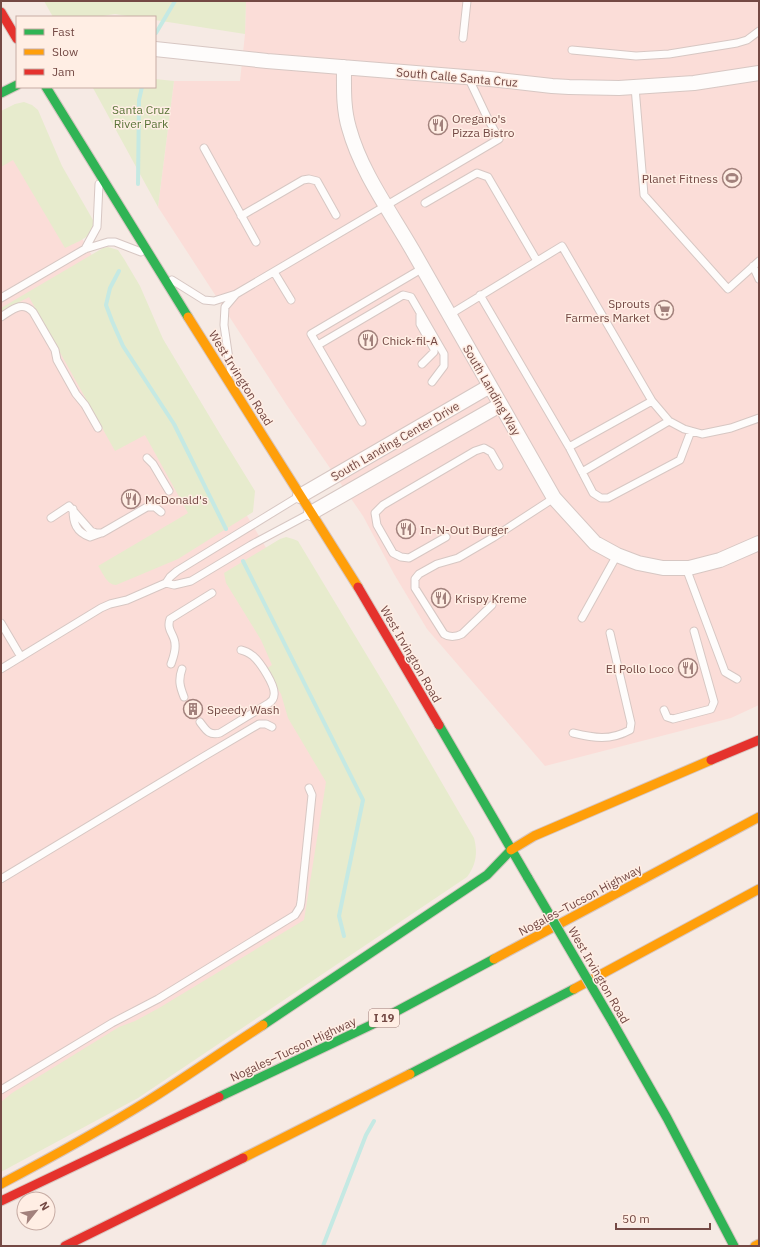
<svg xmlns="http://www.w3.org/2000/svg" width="760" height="1247" font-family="'IBM Plex Sans',sans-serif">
<rect width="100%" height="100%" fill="#f6eae4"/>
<!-- commercial -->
<path fill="#fbddd8" d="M246,1H759V705L731,718L545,766L427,629L394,574L363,516L288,407L158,207L174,81H240L245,34Z
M15,126L434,830L325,933L1,1126V133Z"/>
<!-- green -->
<path fill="#e7ebcd" d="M44,1H246L245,34L155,20V17H133L115,14L97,17H53Z
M155,79L174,81L158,207L93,88L155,87Z
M24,102L32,105L38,110L62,166L93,220C97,236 77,242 65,248L13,160L1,167V111L15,104Z
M108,247L118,250L124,259L140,286L163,339L223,439L255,491L253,512L178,559L116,585C107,585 103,573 98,566L188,513L145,435L115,451L29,297L1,312V308L103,248Z
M286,537L293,539L298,541L392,697L474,838C478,853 476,865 467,877L138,1098L1,1172V1102L12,1093L119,1027L135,1021L159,1008L304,920L326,782L288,718L281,694L266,669L272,665L261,640L226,583L224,573L280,539Z"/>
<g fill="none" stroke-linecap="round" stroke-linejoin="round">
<!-- stream -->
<path stroke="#c5e9e3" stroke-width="4" d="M156,33L175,1
M138,184L139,100L142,87
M119,271L110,288L106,305L112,321L123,346L174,424L226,529
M243,561L363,800L339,916L344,936
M323,1246L366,1135L374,1121"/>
<!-- lane casing -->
<g stroke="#d7c7c3" stroke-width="9">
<path id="lane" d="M463,38L467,1
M572,50L636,56L669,54L737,43L747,40L759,31
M635,87L644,195L728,289L759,261
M204,148L256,242
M425,203L477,173L488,177L537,261
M241,216L303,180L309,179L317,181L336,215
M85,249L97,227L99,184
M753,266L759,279
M274,272L291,300
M172,280L204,300L214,301L236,294L225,307L224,325L231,373
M236,294L499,139L487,117L468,77
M480,295L569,447L593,493L601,498H608L680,460L691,431
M1,298L85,249L108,242H115L141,252
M420,315V324L434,349V352L422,364
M449,315L562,246L652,401L569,447
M1,317C12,310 22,300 33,312L55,350L57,360L76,394L85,405L98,428
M318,345L403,295L411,297L444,354V366L432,382
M652,401L669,421L684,429L702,434L731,428L759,418
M362,422L311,334L423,268
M147,458L153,464L169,491
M582,472L669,421
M73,509C73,523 76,532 90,537L101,533
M51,518L69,506L91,531L96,533H102L147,507H155L161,512
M446,537L409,558L401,557L393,553L377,525L375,513L383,505L475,451L484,448L491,452L499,466
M686,568L725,672L737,679
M166,583L174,585L191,581L251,545L309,514
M492,605L462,634C456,637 450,638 444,634L415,588V579L419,574L437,564L458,558L494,537L554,498
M582,618L617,555
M1,623L21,657
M171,664C173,658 176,651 175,644C175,635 166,630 170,619L212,593
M1,669L101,608L110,604L127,600L166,583L170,577L177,571L298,497
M182,669C178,680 180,687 184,697
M664,710L667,717L673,719L711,709L714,702L694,631
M200,722C206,730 209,736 220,733L269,703C272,701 274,698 274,695C276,686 260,662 253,656C249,653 246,651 241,650
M573,733C594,738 610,741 630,730L631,723L610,633
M1,879L203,757L259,724H266L272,727
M1,1090L112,1023L158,999L295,915L300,907L301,902L312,795L309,788"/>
</g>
<!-- street casing -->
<g stroke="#d7c7c3" stroke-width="16">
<path id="street" d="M155,49L267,61L490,79L552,86L569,87L619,88L694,83L759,73
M344,67C344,87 343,108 349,128C361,172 390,211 413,251C460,334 507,416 554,498L595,543L617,555L638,563L663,568H689L720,560L759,543
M300,496L490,386
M311,513L500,405"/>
</g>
<!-- fast casing -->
<g stroke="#d7c6c1" stroke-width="11">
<path id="fast" d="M46,87L188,317
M1,93L17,85
M439,725L528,878
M613,1023L667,1118L734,1246
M263,1025L487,875L511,850
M410,1074L574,989
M219,1097L371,1025L494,959"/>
</g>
<!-- slow casing -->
<g stroke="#d7c6c1" stroke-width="11">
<path id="slow" d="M188,317L358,587
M511,850L534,836L711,760
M494,959L759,817
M574,989L759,889
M243,1158L410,1074
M1,1184C50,1158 99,1131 146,1102C186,1077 224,1050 263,1025
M755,1246L759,1244"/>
</g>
<!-- jam casing -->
<g stroke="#d7c6c1" stroke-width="11">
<path id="jam" d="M1,12L17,39
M358,587L439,725
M711,760L759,740
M1,1201L219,1097
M65,1246L243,1158"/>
</g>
<!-- lane -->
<use href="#lane" stroke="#fefcfb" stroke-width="7"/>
<!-- street -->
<use href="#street" stroke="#fefcfb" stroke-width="14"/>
<!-- fast -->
<use href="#fast" stroke="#30b455" stroke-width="9"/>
<!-- slow -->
<use href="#slow" stroke="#ff9f0a" stroke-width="9"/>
<!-- jam -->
<use href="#jam" stroke="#e5322d" stroke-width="9"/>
<!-- fast-bridge casing -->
<g stroke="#d7c6c1" stroke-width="11" stroke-linecap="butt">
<path id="fast-bridge" d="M528,878L613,1023"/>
</g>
<!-- fast-bridge -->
<use href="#fast-bridge" stroke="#30b455" stroke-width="9"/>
</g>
<!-- icons -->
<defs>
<g id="restaurant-ring" transform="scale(1)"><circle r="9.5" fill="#ffeee4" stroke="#a2817c" stroke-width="1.5"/><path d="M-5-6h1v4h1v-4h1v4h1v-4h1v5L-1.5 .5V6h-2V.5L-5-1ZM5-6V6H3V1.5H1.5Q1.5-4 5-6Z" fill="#a2817c"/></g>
<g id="stadium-ring" transform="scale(1)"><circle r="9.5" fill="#ffeee4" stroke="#a2817c" stroke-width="1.5"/><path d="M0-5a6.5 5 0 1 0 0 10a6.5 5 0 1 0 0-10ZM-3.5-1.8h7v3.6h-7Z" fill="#a2817c"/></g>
<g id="supermarket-ring" transform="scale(1)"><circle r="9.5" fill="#ffeee4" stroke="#a2817c" stroke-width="1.5"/><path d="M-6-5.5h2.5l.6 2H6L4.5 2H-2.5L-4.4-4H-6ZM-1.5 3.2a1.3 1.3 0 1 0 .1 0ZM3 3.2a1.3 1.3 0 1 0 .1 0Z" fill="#a2817c"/></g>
<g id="building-ring" transform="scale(1)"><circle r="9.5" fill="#ffeee4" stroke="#a2817c" stroke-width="1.5"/><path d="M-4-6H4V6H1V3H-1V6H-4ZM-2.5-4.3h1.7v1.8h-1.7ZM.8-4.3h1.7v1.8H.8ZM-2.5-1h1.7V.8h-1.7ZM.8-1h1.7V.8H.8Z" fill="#a2817c"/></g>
</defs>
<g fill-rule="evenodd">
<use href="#restaurant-ring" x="438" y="125"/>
<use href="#stadium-ring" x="732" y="178"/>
<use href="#supermarket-ring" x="664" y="310"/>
<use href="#restaurant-ring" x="368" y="340"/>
<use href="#restaurant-ring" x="131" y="499"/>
<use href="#restaurant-ring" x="406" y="529"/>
<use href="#restaurant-ring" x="441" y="598"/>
<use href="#restaurant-ring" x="688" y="668"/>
<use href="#building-ring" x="193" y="709"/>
</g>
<g text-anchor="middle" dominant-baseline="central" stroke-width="3" stroke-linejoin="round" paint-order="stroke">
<!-- shield labels -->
<rect fill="#ffeee4" stroke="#9e7a74" stroke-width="1" x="369" y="1009" width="30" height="18" rx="3"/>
<g font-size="11" font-weight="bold" fill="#744944">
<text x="384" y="1018">I 19</text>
</g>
<!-- street labels -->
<g font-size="12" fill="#744944" stroke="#ffeee4">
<text transform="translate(457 77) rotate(5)">South Calle Santa Cruz</text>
<text transform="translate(241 378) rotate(58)">West Irvington Road</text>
<text transform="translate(492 390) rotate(60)">South Landing Way</text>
<text transform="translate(395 441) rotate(-30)">South Landing Center Drive</text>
<text transform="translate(411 654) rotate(60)">West Irvington Road</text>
<text transform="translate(580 900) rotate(-28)">Nogales–Tucson Highway</text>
<text transform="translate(599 975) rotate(60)">West Irvington Road</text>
<text transform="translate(293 1049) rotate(-25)">Nogales–Tucson Highway</text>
</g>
<!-- park labels -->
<g font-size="12" fill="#5a7539" stroke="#ffeee4">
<text x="141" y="109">Santa Cruz<tspan x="141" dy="14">River Park</tspan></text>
</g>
<!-- poi labels -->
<g font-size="12" fill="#744944" stroke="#ffeee4" text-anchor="start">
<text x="452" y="118">Oregano's<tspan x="452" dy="14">Pizza Bistro</tspan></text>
<text x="718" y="178" text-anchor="end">Planet Fitness</text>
<text x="650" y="303" text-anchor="end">Sprouts<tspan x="650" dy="14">Farmers Market</tspan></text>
<text x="382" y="340">Chick-fil-A</text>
<text x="145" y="499">McDonald's</text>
<text x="420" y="529">In-N-Out Burger</text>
<text x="455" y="598">Krispy Kreme</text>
<text x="674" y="668" text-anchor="end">El Pollo Loco</text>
<text x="207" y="709">Speedy Wash</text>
</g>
</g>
<!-- border -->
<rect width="760" height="1247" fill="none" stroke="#744944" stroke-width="4"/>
<!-- legend -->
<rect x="16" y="16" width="140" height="72" fill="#ffeee4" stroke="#c7aca4"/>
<rect x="24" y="29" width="20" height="6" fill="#30b455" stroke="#c7aca4"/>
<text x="52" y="36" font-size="12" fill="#744944">Fast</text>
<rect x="24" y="49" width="20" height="6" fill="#ff9f0a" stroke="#c7aca4"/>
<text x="52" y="56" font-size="12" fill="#744944">Slow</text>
<rect x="24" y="69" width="20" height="6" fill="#e5322d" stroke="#c7aca4"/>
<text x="52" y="76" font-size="12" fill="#744944">Jam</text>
<!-- north arrow -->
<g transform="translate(36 1211) rotate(60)"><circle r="19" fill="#ffeee4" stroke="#c7aca4"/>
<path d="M0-3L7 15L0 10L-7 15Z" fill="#a2817c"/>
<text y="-6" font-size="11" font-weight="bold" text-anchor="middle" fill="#744944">N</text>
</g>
<!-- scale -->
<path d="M616 1223v6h94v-6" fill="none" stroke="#744944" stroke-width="2"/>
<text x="622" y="1223" font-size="12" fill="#744944" stroke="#ffeee4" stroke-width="3" paint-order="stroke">50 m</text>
</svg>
